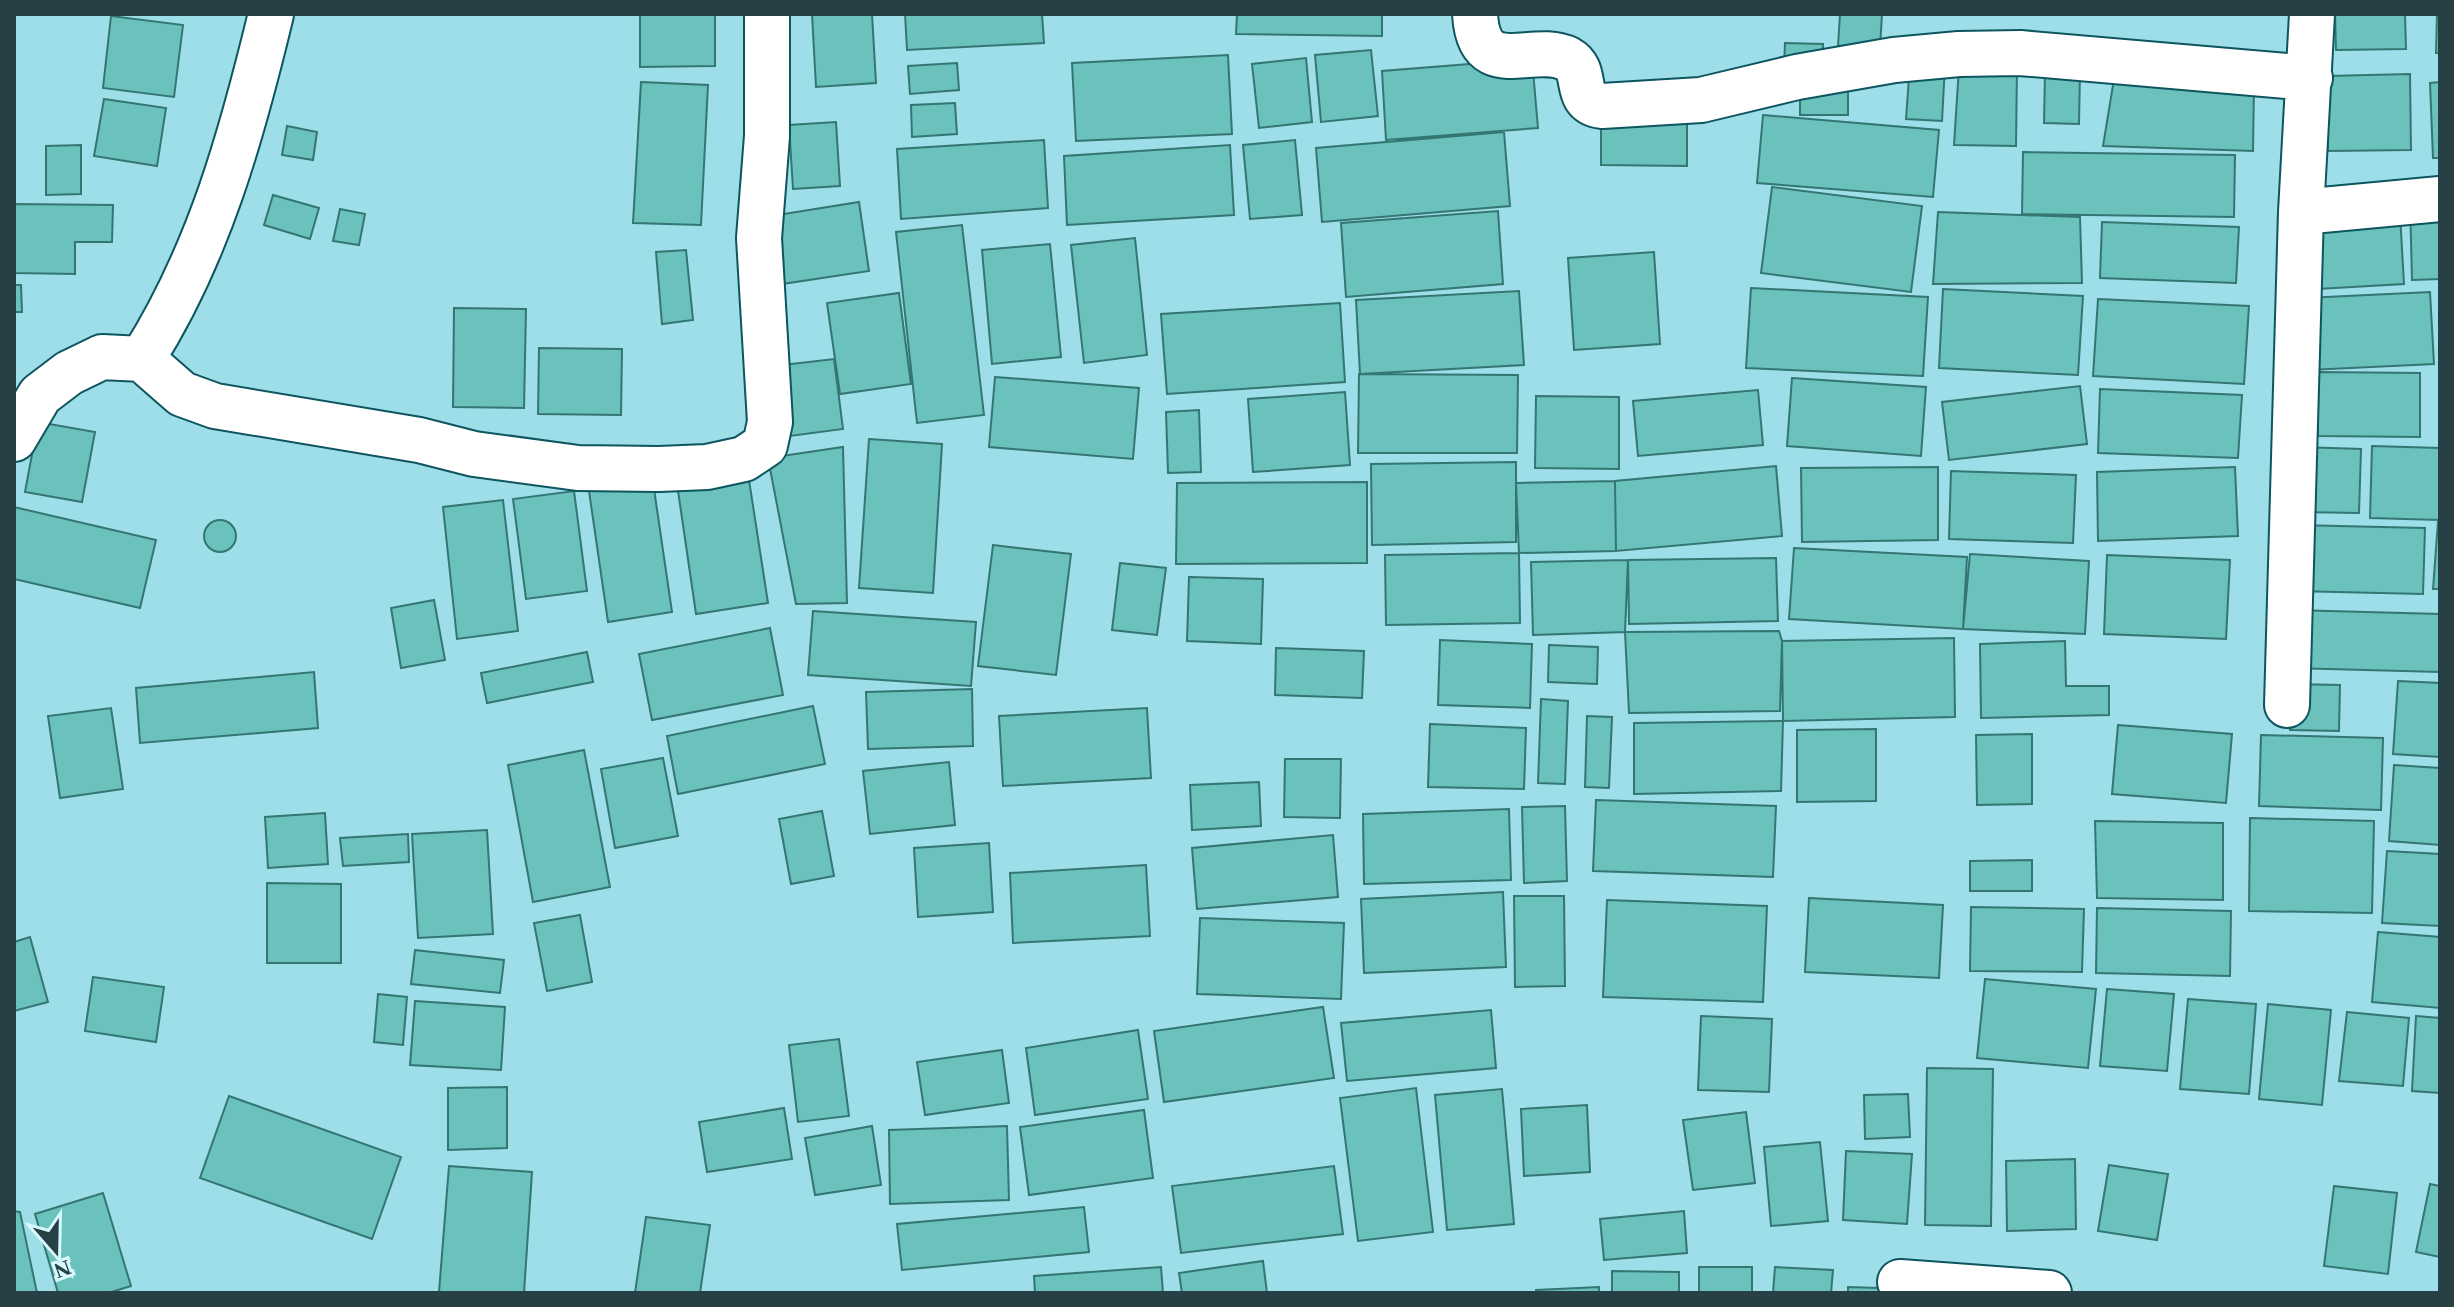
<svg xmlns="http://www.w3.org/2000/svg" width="2454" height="1307" font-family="Georgia,serif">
<rect width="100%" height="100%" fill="#9ddee9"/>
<!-- building -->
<path fill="#6bc1bb" stroke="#347672" stroke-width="2" d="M640,14H715V66L640,67Z
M812,14H872L876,83L816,87Z
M905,14H1042L1044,43L907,50Z
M1237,14H1382V36L1236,34Z
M1840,14H1882L1880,48L1838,46Z
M2335,14H2405L2406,49L2336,50Z
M2437,14H2440V53H2436Z
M111,16L183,25L174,97L103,88Z
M1785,43L1823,44V67L1784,66Z
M1371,50L1378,116L1321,122L1315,55Z
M1228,55L1232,134L1076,141L1072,63Z
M1306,58L1312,122L1259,128L1252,64Z
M1532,59L1538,128L1386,140L1382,71Z
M957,63L959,90L910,94L908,66Z
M1910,63L1945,65L1942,121L1906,119Z
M1959,67L2017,68L2016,146L1954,145Z
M2045,72L2080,73L2079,124L2044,123Z
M2410,74L2411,150L2328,151L2327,76Z
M2114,79L2254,84L2253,151L2103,146Z
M641,82L708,85L701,225L633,223Z
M2440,82V158H2433L2430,83Z
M1800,85L1848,86V115H1800Z
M104,99L166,108L157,166L94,156Z
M955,103L957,134L912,137L911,105Z
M1763,115L1939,130L1933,197L1757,183Z
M1601,119L1687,120V166L1601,165Z
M836,122L840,186L793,189L789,125Z
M287,126L317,132L313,160L282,155Z
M1504,132L1510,206L1322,222L1316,148Z
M1044,140L1048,208L901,219L897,149Z
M1295,140L1302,215L1250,219L1243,145Z
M81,145V194L46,195V146Z
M1230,145L1234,215L1067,225L1064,156Z
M2023,152L2235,155L2234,217L2022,214Z
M1772,187L1922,206L1911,292L1761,273Z
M273,195L319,208L310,239L264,225Z
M2440,201V279L2412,280L2410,202Z
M859,202L869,271L782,284L771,216Z
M14,204L113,205L112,242H75V274L14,273Z
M340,209L365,214L359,245L333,241Z
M1498,211L1503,284L1346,297L1341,223Z
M1938,212L2080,217L2082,283L1933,284Z
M2400,214L2404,284L2318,289L2314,219Z
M2102,222L2239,227L2236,283L2100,278Z
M962,225L984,415L917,423L896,232Z
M1135,238L1147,355L1084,363L1071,245Z
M1050,244L1061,357L992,364L982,250Z
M686,250L693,320L662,324L656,252Z
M1654,252L1660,344L1574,350L1568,258Z
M14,285H21L22,312H14Z
M1751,288L1928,297L1923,376L1746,368Z
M1943,289L2083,296L2078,375L1939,368Z
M1519,291L1524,365L1360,374L1356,300Z
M2430,292L2434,364L2309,370L2306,298Z
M899,293L911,384L840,394L827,303Z
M2098,299L2249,306L2244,384L2093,376Z
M1340,303L1345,382L1167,394L1161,314Z
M454,308L526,309L524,408L453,407Z
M539,348L622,349L621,415L538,414Z
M834,359L843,429L775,438L766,367Z
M2318,372L2420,373V437L2318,436Z
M1359,374L1518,375L1517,453H1358Z
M995,377L1139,388L1133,459L989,447Z
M1792,378L1926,387L1921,456L1787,446Z
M2080,386L2087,444L1949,460L1942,402Z
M2100,389L2242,395L2238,458L2098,453Z
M1758,390L1763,445L1638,456L1633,401Z
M1345,392L1350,465L1253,472L1248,399Z
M1536,396L1619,397V469L1535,468Z
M1199,410L1201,472L1168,473L1166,412Z
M38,422L95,432L82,502L25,492Z
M869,439L942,444L933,593L859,588Z
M2372,446L2440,448V520L2370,518Z
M843,447L847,603L796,604L768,458Z
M2300,447L2361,449L2359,513L2298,512Z
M1516,462V542L1372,545L1371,464Z
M1776,466L1782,536L1616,551L1615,481Z
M747,467L768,603L696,614L676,477Z
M1938,467V540L1802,542L1801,468Z
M2235,467L2238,536L2098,541L2097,472Z
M1951,471L2076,475L2073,543L1949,539Z
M1615,481L1616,551L1519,553L1516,483Z
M653,482L672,612L608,622L589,491Z
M1367,482V563L1176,564L1177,483Z
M574,491L587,591L526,599L513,499Z
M503,500L518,631L457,639L443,507Z
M14,507L156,540L140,608L14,579Z
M204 536a16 16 0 1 1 32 0a16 16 0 1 1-32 0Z
M2438,522H2440V589H2433Z
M2296,525L2425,528L2423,594L2294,591Z
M993,545L1071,554L1056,675L978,666Z
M1794,548L1967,557L1963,629L1789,619Z
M1519,553L1520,623L1386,625L1385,555Z
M1970,554L2089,561L2085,634L1963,629Z
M2107,555L2230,560L2226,639L2104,634Z
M1776,558L1778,621L1629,624L1628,560Z
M1628,560L1625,632L1533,635L1531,562Z
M1120,563L1166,568L1157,635L1112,630Z
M1189,577L1263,579L1261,644L1187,641Z
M434,600L445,660L401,668L391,608Z
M2292,610L2440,614V672L2290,668Z
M813,611L976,622L971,686L808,675Z
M770,628L783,695L652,720L639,654Z
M1779,631L1782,641L1780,711L1629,713L1625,632Z
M1954,638L1955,717L1783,721L1782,641Z
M1440,640L1532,644L1530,708L1438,705Z
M2065,641L2066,686H2109V715L1981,718L1980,644Z
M1549,645L1598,647L1597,684L1548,682Z
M1276,648L1364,651L1362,698L1275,695Z
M587,652L593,682L487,703L481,673Z
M314,672L318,728L140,743L136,688Z
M2398,681L2440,683V757L2393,754Z
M2291,684L2340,685L2339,731L2290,730Z
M972,689L973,746L868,749L866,692Z
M1541,699L1568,701L1565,784L1538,783Z
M813,706L825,764L678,794L667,736Z
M111,708L123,789L60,798L48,716Z
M1147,708L1151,778L1003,786L999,716Z
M1587,716L1612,717L1609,788L1585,787Z
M1783,721L1781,791L1634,794V723Z
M1430,724L1526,728L1524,789L1428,787Z
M2118,725L2232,734L2226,803L2112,794Z
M1876,729V801L1797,802V730Z
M2032,734V804L1977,805L1976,735Z
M2261,735L2383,738L2381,810L2259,806Z
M584,750L610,887L533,902L508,765Z
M663,758L678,836L615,848L601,769Z
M1285,759H1341L1340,818L1284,817Z
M949,762L955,825L870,834L863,771Z
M2394,765L2440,768V845L2389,841Z
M1259,782L1261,826L1192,830L1190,785Z
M1596,800L1776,806L1773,877L1593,871Z
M1565,806L1567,881L1524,883L1522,807Z
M1509,809L1511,880L1364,884L1363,814Z
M822,811L834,876L791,884L779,819Z
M325,813L328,864L268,868L265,817Z
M2250,818L2374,821L2372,913L2249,911Z
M2095,821L2223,823V900L2097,898Z
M487,830L493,934L418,938L412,834Z
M408,834L409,862L343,866L340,838Z
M1333,835L1338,897L1197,909L1192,848Z
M989,843L993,912L918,917L914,848Z
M2387,851L2440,854V926L2382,923Z
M2032,860V891H1970V861Z
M1146,865L1150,936L1013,943L1010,873Z
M267,883L341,884V963H267Z
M1503,892L1506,967L1364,973L1361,899Z
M1514,896H1564L1565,986L1515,987Z
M1809,898L1943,905L1939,978L1805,972Z
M1607,900L1767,906L1763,1002L1603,997Z
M1971,907L2084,909L2082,972L1970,971Z
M2097,908L2231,911L2230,976L2096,973Z
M580,915L592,982L547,991L534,923Z
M1200,918L1344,923L1341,999L1197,994Z
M2378,932L2440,937V1008L2372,1002Z
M30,937L48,1002L14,1011V942Z
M415,950L504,960L500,993L411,984Z
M93,977L164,987L156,1042L85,1031Z
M1985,979L2096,989L2088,1068L1977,1058Z
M2107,989L2174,994L2167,1071L2100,1066Z
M378,994L407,997L403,1045L374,1042Z
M2188,999L2256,1004L2249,1094L2180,1089Z
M415,1001L505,1007L501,1070L410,1065Z
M2268,1004L2331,1010L2322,1105L2259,1099Z
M1323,1007L1334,1078L1164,1102L1154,1031Z
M1491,1010L1496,1068L1347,1081L1341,1023Z
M2347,1012L2409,1018L2403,1086L2339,1081Z
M1701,1016L1772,1019L1769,1092L1698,1090Z
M2416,1016L2440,1018V1093L2412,1091Z
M1138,1030L1148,1099L1035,1115L1026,1048Z
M839,1039L849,1116L798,1122L789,1045Z
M1002,1050L1009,1103L925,1115L917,1062Z
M1927,1068L1993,1069L1991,1226L1925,1225Z
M507,1087V1148L448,1150V1088Z
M1416,1088L1433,1232L1358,1241L1340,1098Z
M1502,1089L1514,1224L1447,1230L1435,1095Z
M1908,1094L1910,1137L1865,1139L1864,1095Z
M229,1096L401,1157L372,1239L200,1178Z
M1587,1105L1590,1172L1524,1176L1521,1109Z
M784,1108L792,1159L707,1172L699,1122Z
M1144,1110L1153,1178L1029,1195L1020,1127Z
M1746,1112L1755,1183L1693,1190L1683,1120Z
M872,1126L881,1185L815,1195L805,1138Z
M1007,1126L1009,1200L890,1204L889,1130Z
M1820,1142L1828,1221L1771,1226L1764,1147Z
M1846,1151L1912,1154L1907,1224L1843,1220Z
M2075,1159L2076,1229L2007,1231L2006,1161Z
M2109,1165L2168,1174L2157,1240L2098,1231Z
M449,1166L532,1172L524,1293L439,1292Z
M1334,1166L1343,1234L1181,1253L1172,1186Z
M2430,1184L2440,1186V1257L2416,1252Z
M2334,1186L2397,1193L2388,1274L2324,1266Z
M103,1193L131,1286L108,1293H58L35,1214Z
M1084,1207L1089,1252L902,1270L897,1224Z
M14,1211L20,1212L37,1293H14Z
M1684,1211L1687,1253L1604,1260L1600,1219Z
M646,1217L710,1225L700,1293H635Z
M1263,1261L1267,1293H1182L1179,1273Z
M1161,1267L1163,1293H1035L1034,1276Z
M1699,1267H1752V1293H1699Z
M1775,1267L1833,1270L1831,1293H1773Z
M1612,1271L1679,1272V1293H1612Z
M1599,1287V1293H1536V1290Z
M1848,1287L1911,1289V1293H1848Z"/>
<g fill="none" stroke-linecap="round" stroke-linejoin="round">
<!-- minor casing -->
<g stroke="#0d555f" stroke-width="48">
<path id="minor" d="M1475,14C1479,84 1532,41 1568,59C1590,71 1571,102 1602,106L1701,100L1797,77L1894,60L1959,54L2020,53L2310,78
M2301,212L2440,199
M142,359L182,394L215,406L419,440L474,454L578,468L659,469L707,467L744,459L765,445L770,422L759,238L767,136V14
M14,439L40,395L69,373L102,357L142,359C209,254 242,134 271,14
M2287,705L2301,212L2312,14
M1900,1282L2049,1293"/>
</g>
<!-- minor -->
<use href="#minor" stroke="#fff" stroke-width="44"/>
</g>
<!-- border -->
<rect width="2454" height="1307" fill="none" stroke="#264045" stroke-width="32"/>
<!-- north arrow -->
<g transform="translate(56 1251) rotate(160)" stroke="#d9f8fe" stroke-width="6" paint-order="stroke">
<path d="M0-6L14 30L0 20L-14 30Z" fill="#264045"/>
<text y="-12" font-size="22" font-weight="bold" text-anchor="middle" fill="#264045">N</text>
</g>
</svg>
